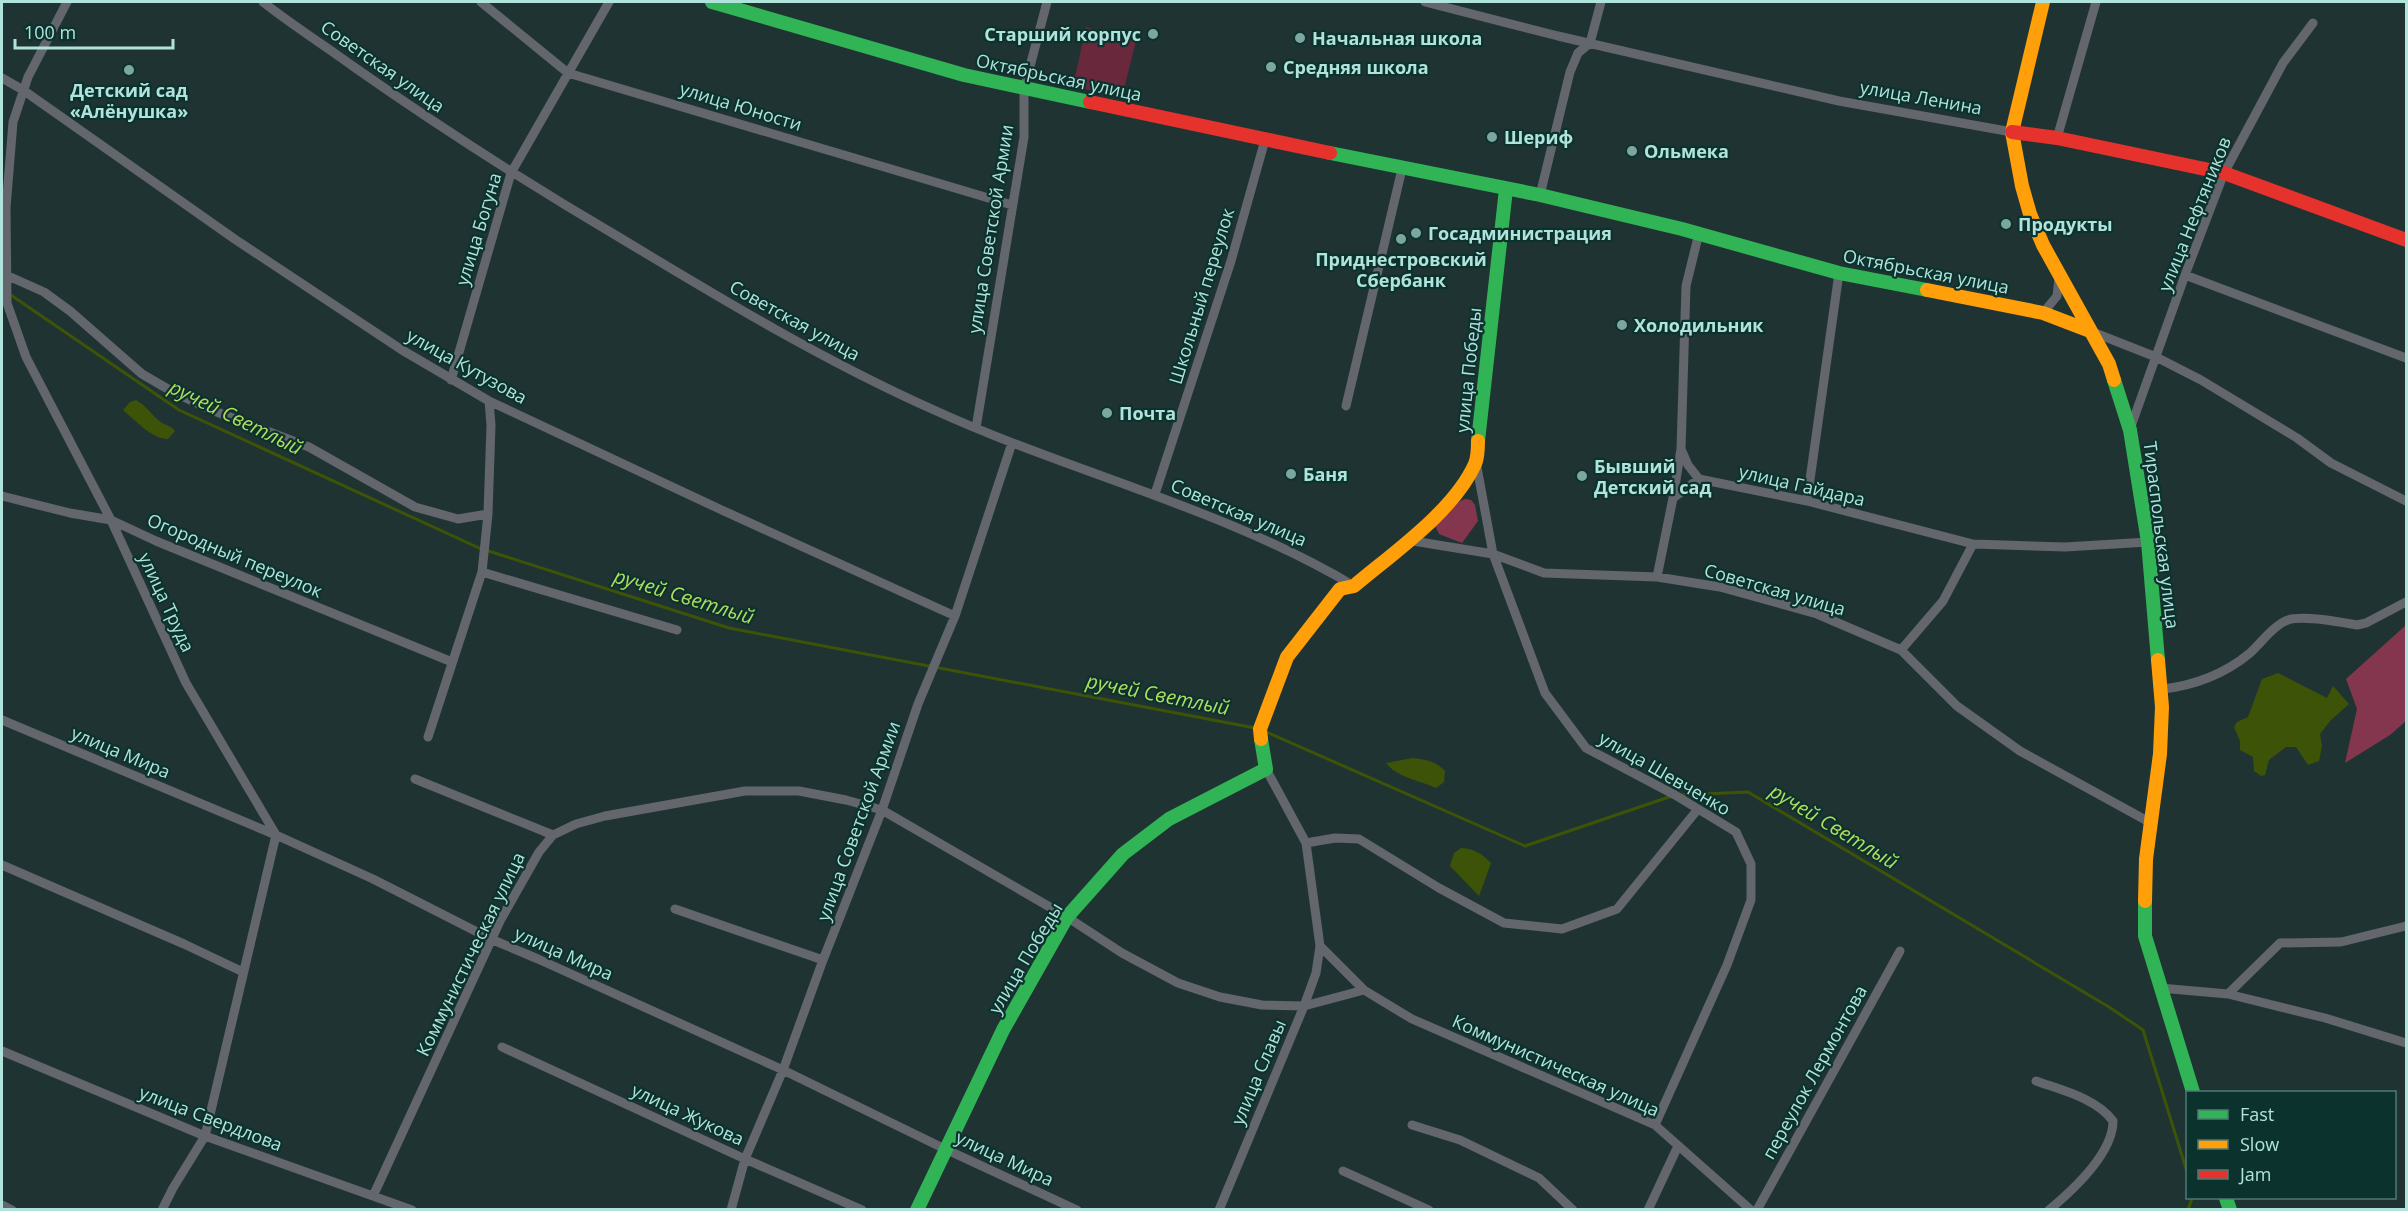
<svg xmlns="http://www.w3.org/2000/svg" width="2408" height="1211" font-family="'Open Sans',sans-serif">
<rect width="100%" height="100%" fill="#1f3432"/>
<!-- green -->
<path fill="#69283c" d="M1086,27L1136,41L1122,97L1073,86Z"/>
<!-- forest -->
<path fill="#85364f" d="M1465,499L1471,500L1475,505L1478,521L1462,543L1439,534L1434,523L1458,502Z
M2406,625V721L2390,735L2345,763L2357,709L2346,679Z"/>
<!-- water -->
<path fill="#3d5307" d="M136,400C146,405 152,416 162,423C168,426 171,426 175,431L168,439C152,439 136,421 123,410L130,402Z
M2278,673L2327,698L2333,686L2349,704L2330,721L2320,734L2322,746L2319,761L2308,765L2296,747H2286L2269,760L2265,775L2261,776L2254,771L2253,757L2240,750V741L2234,727L2237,722L2248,717L2262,679Z
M1413,758C1426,760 1436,761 1445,771L1444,782L1436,788C1421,781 1396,777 1386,763Z
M1461,848C1475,849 1482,854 1491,863L1479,896L1450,866L1454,853Z"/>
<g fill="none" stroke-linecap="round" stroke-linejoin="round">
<!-- stream -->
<path stroke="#3d5307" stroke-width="3" d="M2,289L179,410L479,548L729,628L1255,728
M1264,731L1525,846L1672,796
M1681,795L1748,792L2109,1007L2143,1030L2188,1175
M2188,1210L2192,1198"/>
<!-- street -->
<path stroke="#63666d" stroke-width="9" d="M67,2L28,77L13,122L6,208L7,303L26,357L111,520L186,683L276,835L205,1136L173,1188L162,1210
M263,2C292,25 324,45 354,67C441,128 530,185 622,239C723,300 826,362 934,410C1072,473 1223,508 1354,586
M481,2L568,73L1012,205
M1425,2L1558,36L1839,101L2012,132
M2,78L23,90L236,240L402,350L489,401L726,512L955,616
M2057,138L2096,2
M1540,195L1570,72L1578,53L1590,43L1601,2
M1699,233L1686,286L1681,449L1688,465L1699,479L1807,501L1973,544L2065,547L2148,542
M6,275L44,292L70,311L142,374L173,392L209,409L309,447L415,507L458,519L488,514
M2185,275L2406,358
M2043,313L2057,296L2059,278
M2090,331L2156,357L2201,380L2297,438L2331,463L2406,501
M451,380L511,173L609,2
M1346,406L1402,169
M976,428L1024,137V89L1047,2
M2130,429L2185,275L2224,173L2283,63L2313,23
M1476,462L1493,554L1545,693L1586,748L1675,795L1736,832L1751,864V900L1727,965L1655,1125
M1155,494L1231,261L1265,140
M2,496L70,513L111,520L156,541L452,662
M1673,498L1681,449
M1807,501L1839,273
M1407,540L1493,554L1544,573L1657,577L1720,587L1817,614L1901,650L1957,706L2020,751L2151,823
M482,572L677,630
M1657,577L1673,498L1699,479
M1901,650L1943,601L1973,544
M2162,689C2193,686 2225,674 2250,653C2261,643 2274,625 2288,620C2303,615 2340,622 2357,625L2366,623L2406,602
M2,720L276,835L373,879L493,940L538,959L783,1070L945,1149L1077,1210
M428,737L482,572L488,514L491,425L489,401
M1266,769L1306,843L1320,946L1364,990L1412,1019L1655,1125L1751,1210
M415,779L553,835
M1306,843L1335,838L1359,839L1439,888L1504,923L1562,929L1617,909L1698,809
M2,865L184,944L243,972
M675,909L823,960
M2160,988L2228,994L2325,1018L2406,1043
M2228,994L2280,943L2341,942L2406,926
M502,1047L745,1159L862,1210
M2,1051L205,1136L412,1210
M2036,1081C2061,1090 2096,1098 2113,1121C2113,1153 2073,1190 2049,1210
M1412,1125L1460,1140L1539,1178L1573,1210
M1343,1171L1429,1210
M374,1194L500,921L539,852L553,835L576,824L605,816L745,791H799L846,800L882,810L1067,917L1122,953L1178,983L1220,997L1262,1005L1304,1006L1364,990
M2,1205L12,1210
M731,1210L745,1159L783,1070L823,960L882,810L918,704L955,616L1012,443
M1219,1210L1304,1006L1316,973L1320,946
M1648,1210L1678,1146
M1757,1210L1900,951"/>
<!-- fast -->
<path stroke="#30b455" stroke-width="14" d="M712,2L964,75L1090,102
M1330,153L1540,195L1682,229L1839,273L1927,290
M2114,380L2130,430L2148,542L2158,660
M1478,441L1506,189
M2145,901V936L2193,1092
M2226,1198L2230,1210
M917,1210L1003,1030L1067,917L1123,854L1169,819L1266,769L1261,739"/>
<!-- slow -->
<path stroke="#ff9f0a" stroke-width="14" d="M2043,2L2012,132L2022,186L2030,214L2043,245L2109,364L2114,380
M1927,290L2043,313L2090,331
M1261,739L1260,729L1287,657L1340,589L1354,586C1393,553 1454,511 1475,464C1478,457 1478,448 1478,441
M2145,901L2146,859L2160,754L2162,707L2158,660"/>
<!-- jam -->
<path stroke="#e5322d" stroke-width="14" d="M1090,102L1330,153
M2012,132L2057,138L2224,173L2406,240"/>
</g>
<!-- markers -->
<g fill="#7da6a0" stroke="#0c322e" stroke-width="2">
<circle cx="1153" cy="34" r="6"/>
<circle cx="1300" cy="38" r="6"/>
<circle cx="1271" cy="67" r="6"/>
<circle cx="129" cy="70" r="6"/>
<circle cx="1492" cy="137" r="6"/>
<circle cx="1632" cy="151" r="6"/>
<circle cx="2006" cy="224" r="6"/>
<circle cx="1416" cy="233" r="6"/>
<circle cx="1401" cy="239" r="6"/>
<circle cx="1622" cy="325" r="6"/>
<circle cx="1107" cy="413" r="6"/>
<circle cx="1291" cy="474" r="6"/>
<circle cx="1582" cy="476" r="6"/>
</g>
<g text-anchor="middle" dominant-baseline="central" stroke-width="4.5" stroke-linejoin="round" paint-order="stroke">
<!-- poi labels -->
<g font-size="18" font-weight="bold" fill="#b0e3dc" stroke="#0c322e" text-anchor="start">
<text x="1141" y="34" text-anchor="end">Старший корпус</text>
<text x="1312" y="38">Начальная школа</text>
<text x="1283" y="67">Средняя школа</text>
<text x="129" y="90" text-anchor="middle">Детский сад<tspan x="129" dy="21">«Алёнушка»</tspan></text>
<text x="1504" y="137">Шериф</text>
<text x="1644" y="151">Ольмека</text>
<text x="2018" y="224">Продукты</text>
<text x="1428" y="233">Госадминистрация</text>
<text x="1401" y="259" text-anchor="middle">Приднестровский<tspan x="1401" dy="21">Сбербанк</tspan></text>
<text x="1634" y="325">Холодильник</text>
<text x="1119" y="413">Почта</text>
<text x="1594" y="466">Бывший<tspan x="1594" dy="21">Детский сад</tspan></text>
<text x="1303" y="474">Баня</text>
</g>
<!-- street labels -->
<g font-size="18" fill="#b0e3dc" stroke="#0c322e">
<text transform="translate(383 66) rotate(35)">Советская улица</text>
<text transform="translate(1059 77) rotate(12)">Октябрьская улица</text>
<text transform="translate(1921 97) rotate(10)">улица Ленина</text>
<text transform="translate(741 106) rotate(17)">улица Юности</text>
<text transform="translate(2194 214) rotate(-68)">улица Нефтяников</text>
<text transform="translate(478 229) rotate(-73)">улица Богуна</text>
<text transform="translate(990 229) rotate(-81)">улица Советской Армии</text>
<text transform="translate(1926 271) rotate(11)">Октябрьская улица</text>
<text transform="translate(1201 296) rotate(-73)">Школьный переулок</text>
<text transform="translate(795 320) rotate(29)">Советская улица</text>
<text transform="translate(467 366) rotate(29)">улица Кутузова</text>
<text transform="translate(1468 370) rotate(-84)">улица Победы</text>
<text transform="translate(1802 485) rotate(13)">улица Гайдара</text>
<text transform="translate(1239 512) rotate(23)">Советская улица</text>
<text transform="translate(2162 535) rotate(83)">Тираспольская улица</text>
<text transform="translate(235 555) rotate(23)">Огородный переулок</text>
<text transform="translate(1775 589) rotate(16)">Советская улица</text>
<text transform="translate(167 602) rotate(65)">улица Труда</text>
<text transform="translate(121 752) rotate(23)">улица Мира</text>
<text transform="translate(1665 773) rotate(30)">улица Шевченко</text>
<text transform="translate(858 821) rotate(-70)">улица Советской Армии</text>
<text transform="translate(564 953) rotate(24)">улица Мира</text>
<text transform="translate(470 954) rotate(-64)">Коммунистическая улица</text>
<text transform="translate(1025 958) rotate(-59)">улица Победы</text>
<text transform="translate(1556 1065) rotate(24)">Коммунистическая улица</text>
<text transform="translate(1258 1072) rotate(-67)">улица Славы</text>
<text transform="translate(1814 1072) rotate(-61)">переулок Лермонтова</text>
<text transform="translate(688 1114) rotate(25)">улица Жукова</text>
<text transform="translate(211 1118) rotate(21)">улица Свердлова</text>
<text transform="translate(1005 1158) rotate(25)">улица Мира</text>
</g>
<!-- water labels -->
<g font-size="20" font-style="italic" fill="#b3dc5f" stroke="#0c322e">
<text transform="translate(236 417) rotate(26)">ручей Светлый</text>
<text transform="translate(684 596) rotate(17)">ручей Светлый</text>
<text transform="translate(1158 694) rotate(11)">ручей Светлый</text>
<text transform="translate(1834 826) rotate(31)">ручей Светлый</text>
</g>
</g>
<!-- border -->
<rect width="2408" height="1211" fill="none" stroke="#b0e3dc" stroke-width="6"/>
<!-- legend -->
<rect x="2186" y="1091" width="210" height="108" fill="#0c322e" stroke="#4e7974" stroke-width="1.5"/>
<rect x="2198" y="1110" width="30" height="9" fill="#30b455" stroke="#4e7974" stroke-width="1.5"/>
<text x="2240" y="1121" font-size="18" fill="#b0e3dc">Fast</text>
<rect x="2198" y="1140" width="30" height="9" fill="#ff9f0a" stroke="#4e7974" stroke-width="1.5"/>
<text x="2240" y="1151" font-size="18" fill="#b0e3dc">Slow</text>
<rect x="2198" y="1170" width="30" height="9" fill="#e5322d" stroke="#4e7974" stroke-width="1.5"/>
<text x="2240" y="1181" font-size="18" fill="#b0e3dc">Jam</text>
<!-- scale -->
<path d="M15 39v9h158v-9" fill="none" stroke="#b0e3dc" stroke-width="3"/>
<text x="24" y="39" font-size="18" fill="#b0e3dc" stroke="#0c322e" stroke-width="4.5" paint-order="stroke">100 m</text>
</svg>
